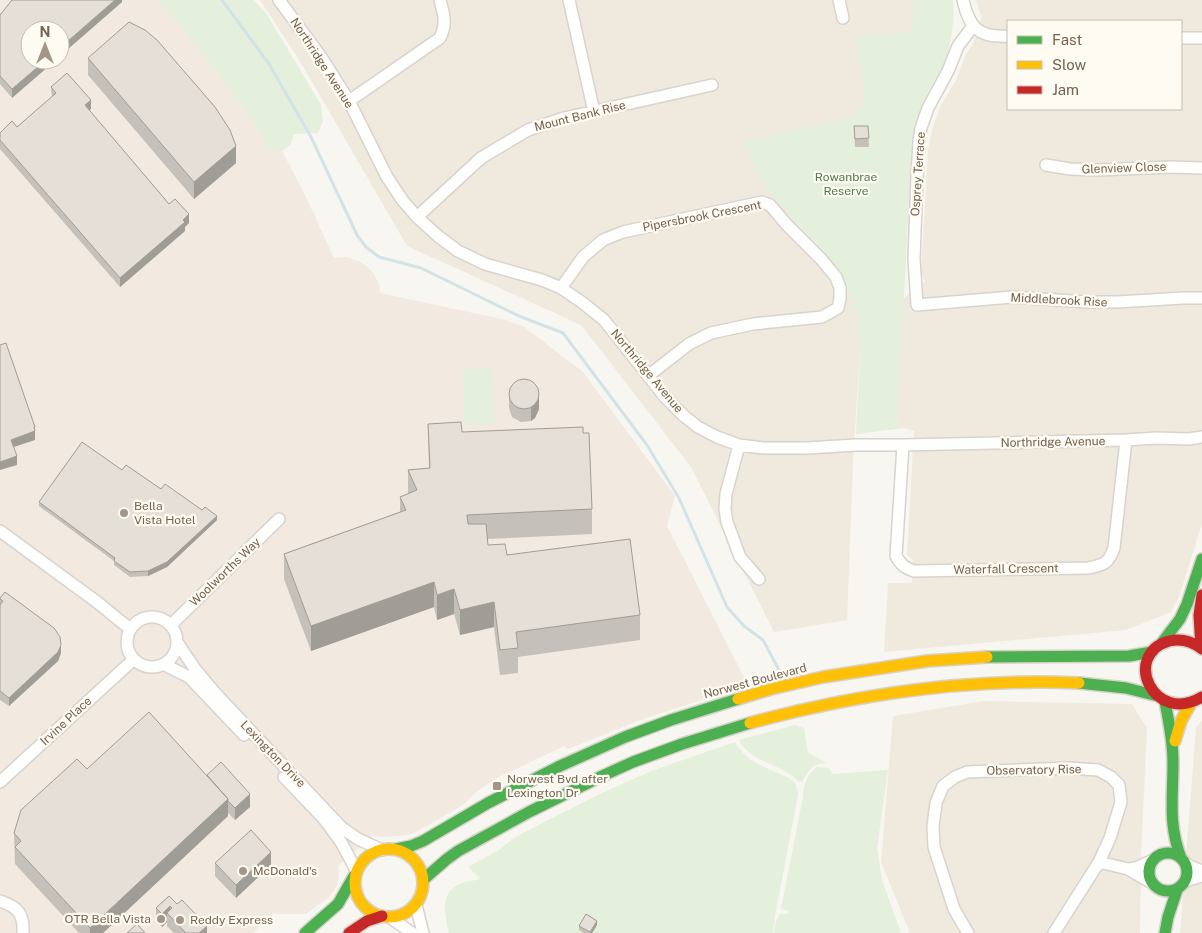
<svg xmlns="http://www.w3.org/2000/svg" width="1202" height="933" font-family="'Public Sans',sans-serif">
<style>
.residential{fill:#f0eade;fill-rule:evenodd}
.commercial{fill:#f2e9e0;fill-rule:evenodd}
.green{fill:#e4efdc}
.lines{fill:none;stroke-linecap:round;stroke-linejoin:round}
.stream{stroke:#d2e3e8;stroke-width:3}
.street-casing{stroke:#d7d3ce;stroke-width:14}
.fast-casing{stroke:#d6d2ca;stroke-width:14}
.slow-casing{stroke:#d6d2ca;stroke-width:14}
.jam-casing{stroke:#d6d2ca;stroke-width:14}
.street{stroke:#fefefd;stroke-width:11}
.fast{stroke:#4caf50;stroke-width:11}
.slow{stroke:#ffc107;stroke-width:11}
.jam{stroke:#c62828;stroke-width:11}
.wall{fill:#c5c0b9}
.shaded-wall{fill:#a09c96}
.building{fill:#e5dfd7;stroke:#a09c96}
.poi-dot{fill:#a39688;stroke:#fefbf3;stroke-width:2}
.labels{text-anchor:middle;dominant-baseline:central;stroke-width:4.5;stroke-linejoin:round;paint-order:stroke}
.street-label{font-size:12px;fill:#756250;stroke:#fefbf3}
.park-label{font-size:12px;fill:#517a49;stroke:#fefbf3}
.poi-label{font-size:12px;fill:#756250;stroke:#fefbf3;text-anchor:start}
</style>
<rect width="100%" height="100%" fill="#f8f6f0"/>
<path class="residential" d="M260,0H912L914,9L912,31L865,87L866,96L865,103L861,111L854,117L743,142L801,228L834,262L849,292L857,315L860,349L853,462L847,620L774,632L691,467L581,325L407,246L301,63Z
M976,0H1202V524L1179,597L1171,612L1126,630L884,652L888,583H912L913,560L907,555L914,431L904,428L897,429L903,299L925,282L921,273L928,150L932,130L940,107L956,80L966,54L973,44L982,16L979,11ZM1008,21H1181V109H1008Z
M984,701L1132,704L1147,728L1141,857L1140,933H910L881,862L893,716Z
M1202,721V933H1180L1196,727Z"/>
<path class="commercial" d="M0,0H174L282,151L304,193L334,258L347,257L358,261L367,266L374,274L379,284L380,293L501,319L523,326L583,372L675,496L667,526L748,685L640,720L568,749L564,746L495,779L475,793L464,804L427,826L409,835L384,837L374,836L338,866L339,875L337,886L329,897L306,914H273L253,933H0ZM30,30H60V60H30Z"/>
<path class="green" d="M158,0H253L266,13L321,105L323,121L318,133L294,134L290,145L282,151L269,150L263,140L255,123L201,51Z
M912,0H953C954,24 952,46 942,68C937,78 929,88 925,99C918,113 915,128 912,143L897,429L856,434L860,349L857,315L849,292L834,262L801,228L771,193L764,183L743,142L854,117C861,110 865,105 866,96L854,36L912,31L914,9Z
M493,368L495,424L465,425L463,369Z
M795,725L804,728L806,742L808,753L827,763C810,764 810,770 802,782L798,781C782,763 750,763 739,740Z
M735,742C745,762 770,769 789,778C796,783 798,787 798,795L775,916L773,933H449C445,915 439,892 460,884C466,881 473,881 480,879L468,867L499,850L515,837L604,792L654,770Z
M816,767L829,768L833,774L888,770L877,848L882,880L901,933H774L776,921L780,914H788L789,911L781,909L803,797C803,785 808,775 816,767Z"/>
<g class="lines">
<path class="stream" d="M222,0L269,64L311,137L357,235L366,247L379,257L421,268L519,316L563,333L647,445L679,498L727,607L744,626L763,640L780,672"/>
<g class="street-casing">
<path id="street" d="M279,0L321,57L349,101L387,177L403,201L417,217L439,237L458,251L485,264L542,280L561,288L583,303L604,320L665,397L684,416L698,427L717,437L739,445L764,448H807L856,445H903L1126,440L1156,438L1189,439L1202,437
M569,0L594,112
M839,0L843,18
M963,0C969,27 978,38 1008,36
M973,26L958,46L948,71L928,108L921,128L919,141L917,177L914,259L917,305L1012,297L1088,302H1117L1183,298H1202
M1181,38H1202
M349,101L440,38C447,24 444,15 440,0
M1046,165L1070,169L1097,170L1169,167L1202,168
M417,217L481,158L528,130L564,118L712,85
M561,288L583,257L603,240L623,232L762,202L770,205L787,225L821,259L836,277L840,288V299L838,308L822,317L753,324L711,333L689,344L648,376
M739,445L726,494L725,509L727,522L740,557L759,579
M903,445L896,556C901,565 905,568 914,571L1088,568C1104,565 1109,563 1114,548L1126,440
M0,531L97,602L130,629
M127 642a25 25 0 1 1 50 0a25 25 0 1 1-50 0Z
M171,625L279,519
M177,642L195,669L216,694L342,828L358,839L382,850
M165,665L189,677L244,735
M284,777L324,819L341,842L356,870
M0,782L133,660
M1185,863L1192,867L1202,871
M1128,869L1136,868L1151,861
M1185,881L1202,876
M0,901C18,907 24,914 23,933
M416,905L423,933
M391,918L412,933
M968,933L954,909L934,847L933,826L936,803L943,786L955,777L967,772L1068,768L1098,770L1111,777L1119,785L1121,802L1110,838L1099,862
M1054,933L1099,862L1128,869L1152,883"/>
</g>
<g class="fast-casing">
<path id="fast" d="M1161,644L1180,619L1187,604L1202,559
M987,657L1129,656L1152,652
M1079,683L1126,688L1154,695
M1165,702C1169,722 1173,742 1173,763C1173,798 1168,824 1181,858
M396,849L411,846L423,841L488,803L560,766L625,737L671,720L738,699
M1149 872a19 19 0 1 1 38 0a19 19 0 1 1-38 0Z
M424,879L447,859L458,851L529,812L600,777L633,762L682,744L750,723
M305,933L338,904L354,876
M1165,933L1168,917L1177,890"/>
</g>
<g class="slow-casing">
<path id="slow" d="M738,699L771,689L823,677L927,661L987,657
M750,723C857,694 967,678 1079,683
M1175,741L1181,721L1191,703
M355 883a34 34 0 1 1 68 0a34 34 0 1 1-68 0Z"/>
</g>
<g class="jam-casing">
<path id="jam" d="M1201,648L1199,615L1202,595
M1202,649C1192,641 1182,638 1169,641C1121,655 1154,726 1202,697
M349,933L367,921L382,916"/>
</g>
<use href="#street" class="street"/>
<use href="#fast" class="fast"/>
<use href="#slow" class="slow"/>
<use href="#jam" class="jam"/>
</g>
<path class="wall" d="M122,0V2L60,56V30L12,98L0,84V15Z
M88,58L236,163L194,199L88,75Z
M51,87L91,109L89,110L169,204L189,223L185,227V231L120,287L0,149V133L17,127L52,97Z
M854,126H868L869,147H855Z
M509,395L539,409L535,418L531,421L521,422L512,417L509,408Z
M428,424L462,432L592,509V534L487,539L488,545L640,615V640L518,657V673L500,675L494,627L460,635L454,614L437,620L434,607L311,651L284,579V554L400,512V497L408,494V470L429,468Z
M122,470L161,489L217,520L167,567L148,576L130,577L114,565V561L39,506V502Z
M0,598L61,653L58,661L9,706L0,700Z
M87,769L207,775L250,807L235,820L228,813V816L103,933H79L15,864L14,833Z
M215,863L271,865L236,898L215,876Z
M169,896L207,933H174L167,926V922L162,927L156,921V908Z
M597,925L592,933H584L579,930V926Z"/>
<path class="shaded-wall" d="M115,0H122V2L60,56V48Z
M46,60H56L12,98V89Z
M91,100V109L85,114V105Z
M236,146V163L194,199V182Z
M189,214V223L185,227V231L120,287V278Z
M539,396V409L535,418L531,421V408Z
M35,427V440L11,448V440Z
M17,456V465L0,470V462Z
M217,516V520L167,567L148,576V571Z
M434,582V607L311,651V626Z
M454,589V614L437,620V595Z
M494,602V627L460,635V610Z
M61,645V653L58,661L9,706V698Z
M250,794V807L235,820V808Z
M228,799V816L103,933H90V928Z
M271,852V865L236,898V885Z
M170,906V916L167,913V922L162,927V914Z
M597,921V925L592,933H590Z
M207,926V933H199Z"/>
<path class="building" d="M12,0H115L60,48V30H30V60H46L12,89L0,76V15Z
M129,22L145,30L157,40L215,107L230,130L236,146L194,182L88,58Z
M67,73L91,100L85,105L169,204L175,199L189,214L183,220L185,222L120,278L0,140V133L12,121L17,127L56,93L51,87Z
M854,126H868L869,138L855,139Z
M6,343L35,427H34L35,431L11,440L17,456L0,462V345Z
M509 394a15 15 0 1 1 30 0a15 15 0 1 1-30 0Z
M461,422L462,432L583,427V433H589L592,509L467,515L468,524H486L488,545L505,544L507,555L630,539L640,615L516,632L518,648L500,650L494,602L460,610L454,589L437,595L434,582L311,626L284,554L406,510L400,497L417,490L408,470L430,468L428,424Z
M82,442L122,470L126,465L161,489L165,484L202,510L205,507L217,516L167,562L148,571L130,572L114,561L115,558L39,502Z
M5,592L54,628L60,637L61,645L58,652L9,698L0,691V605L3,601L0,599V598Z
M149,712L228,799L90,928L15,847L21,841L14,833L21,810L77,759L87,769Z
M221,762L250,794L235,808L228,801V799L207,775Z
M251,830L271,852L236,885L215,863Z
M169,896L177,904L182,900L207,926L199,933H186L167,913L172,908L170,906L162,914L156,908Z
M586,914L597,921L590,932L579,926Z
M137,924L145,933H127Z"/>
<g class="poi-dot">
<circle cx="124" cy="513" r="5"/>
<rect x="492" y="781" width="10" height="10" rx="2.5"/>
<circle cx="243" cy="871" r="5"/>
<circle cx="161" cy="919" r="5"/>
<circle cx="180" cy="920" r="5"/>
</g>
<g class="labels">
<g class="street-label">
<text transform="translate(322 63) rotate(57)">Northridge Avenue</text>
<text transform="translate(580 116) rotate(-14)">Mount Bank Rise</text>
<text transform="translate(1124 168) rotate(-2)">Glenview Close</text>
<text transform="translate(918 174) rotate(-86)">Osprey Terrace</text>
<text transform="translate(702 216) rotate(-11)">Pipersbrook Crescent</text>
<text transform="translate(1059 300) rotate(3)">Middlebrook Rise</text>
<text transform="translate(647 371) rotate(50)">Northridge Avenue</text>
<text transform="translate(1053 442) rotate(-1)">Northridge Avenue</text>
<text transform="translate(1006 569) rotate(-1)">Waterfall Crescent</text>
<text transform="translate(225 572) rotate(-44)">Woolworths Way</text>
<text transform="translate(755 681) rotate(-15)">Norwest Boulevard</text>
<text transform="translate(66 721) rotate(-43)">Irvine Place</text>
<text transform="translate(273 754) rotate(46)">Lexington Drive</text>
<text transform="translate(1034 770) rotate(-1)">Observatory Rise</text>
</g>
<g class="park-label">
<text x="846" y="177">Rowanbrae<tspan x="846" dy="14">Reserve</tspan></text>
</g>
<g class="poi-label">
<text x="134" y="506">Bella<tspan x="134" dy="14">Vista Hotel</tspan></text>
<text x="507" y="779">Norwest Bvd after<tspan x="507" dy="14">Lexington Dr</tspan></text>
<text x="253" y="871">McDonald's</text>
<text x="151" y="919" text-anchor="end">OTR Bella Vista</text>
<text x="190" y="920">Reddy Express</text>
</g>
</g>
<rect x="1007" y="20" width="175" height="90" fill="#fefbf3" stroke="#c7beb2"/>
<rect x="1017" y="36" width="25" height="8" fill="#4caf50" stroke="#c7beb2"/>
<text x="1052" y="45" font-size="15" fill="#756250">Fast</text>
<rect x="1017" y="61" width="25" height="8" fill="#ffc107" stroke="#c7beb2"/>
<text x="1052" y="70" font-size="15" fill="#756250">Slow</text>
<rect x="1017" y="86" width="25" height="8" fill="#c62828" stroke="#c7beb2"/>
<text x="1052" y="95" font-size="15" fill="#756250">Jam</text>
<g transform="translate(45 45)"><circle r="24" fill="#fefbf3" stroke="#c7beb2"/>
<path d="M0-4L9 19L0 12L-9 19Z" fill="#a39688"/>
<text y="-8" font-size="14" font-weight="bold" text-anchor="middle" fill="#756250">N</text>
</g>
</svg>
